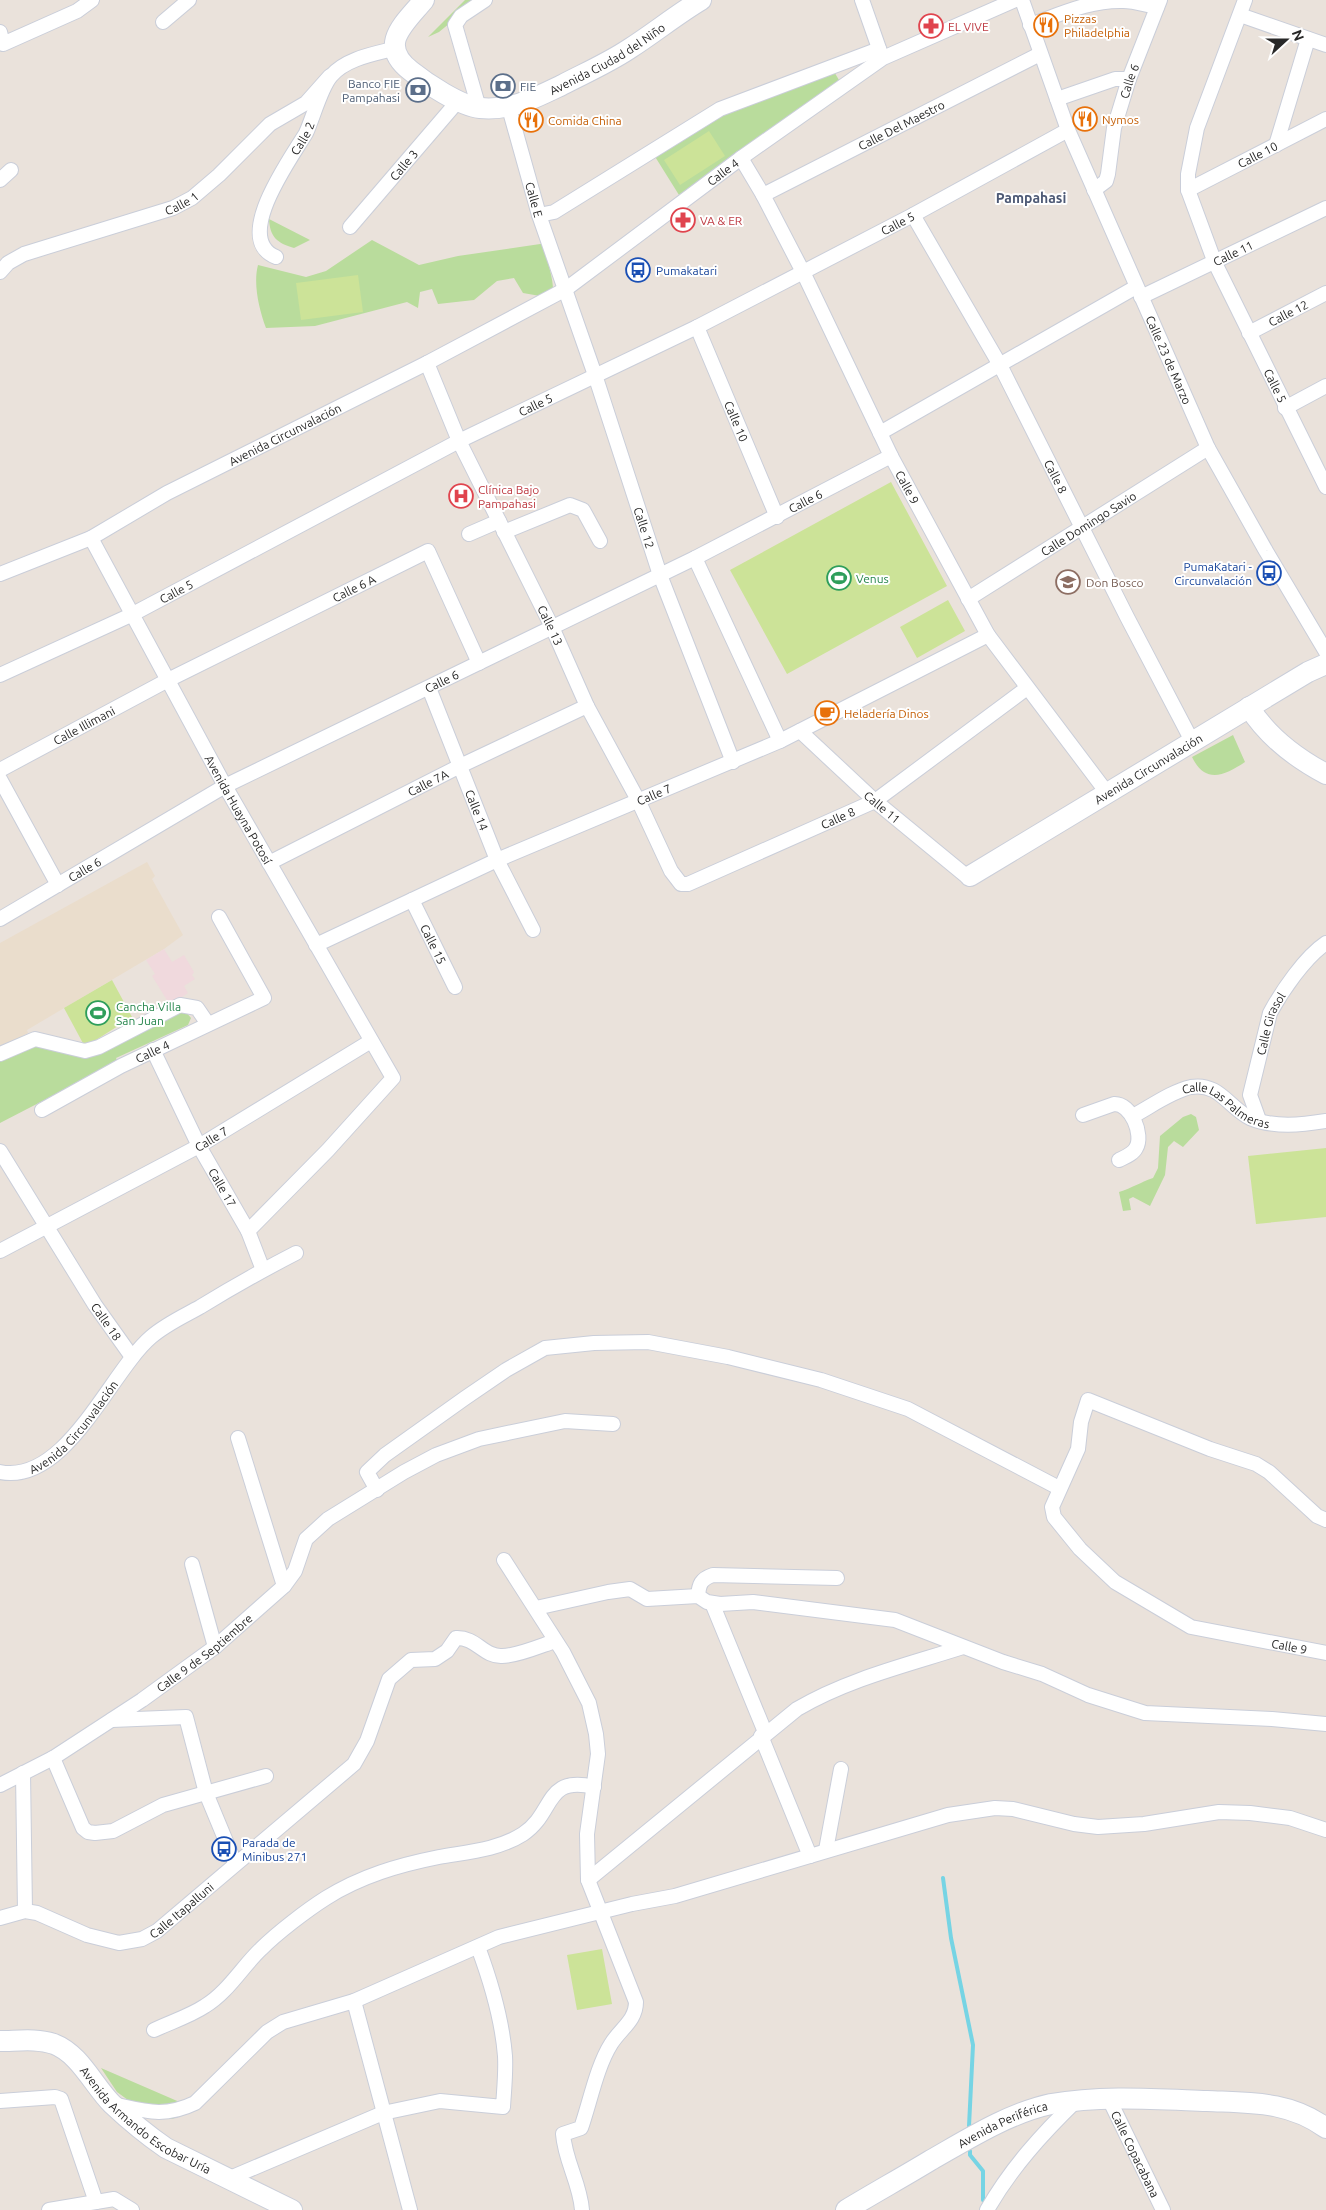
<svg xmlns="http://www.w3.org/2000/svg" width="1326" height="2210" font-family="Ubuntu,sans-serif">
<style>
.education{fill:#eaddcc}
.medical{fill:#f0d9dd}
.green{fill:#b9dc9c}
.pitch{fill:#cce398}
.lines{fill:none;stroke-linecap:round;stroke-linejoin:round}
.stream{stroke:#76d4e4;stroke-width:4}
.street-casing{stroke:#caced9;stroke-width:16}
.secondary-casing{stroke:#caced9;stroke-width:22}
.street{stroke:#fff;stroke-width:14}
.secondary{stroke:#fff;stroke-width:20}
.labels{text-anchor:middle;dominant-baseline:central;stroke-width:4;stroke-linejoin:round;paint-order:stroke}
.food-label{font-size:12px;fill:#c56008;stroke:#fff;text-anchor:start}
.health-label{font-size:12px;fill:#be3a42;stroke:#fff;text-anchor:start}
.street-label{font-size:12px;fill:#282828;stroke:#fff}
.service-label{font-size:12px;fill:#4e5e75;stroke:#fff;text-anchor:end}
.transit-label{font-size:12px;fill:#164399;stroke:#fff;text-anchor:start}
.leisure-label{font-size:12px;fill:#27864d;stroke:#fff;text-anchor:start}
.education-label{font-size:12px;fill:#785e54;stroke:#fff;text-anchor:start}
.neighbourhood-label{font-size:14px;font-weight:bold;fill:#4d5975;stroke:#fff}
</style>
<rect width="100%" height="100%" fill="#eae2db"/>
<path class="education" d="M147,862L155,876L152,879L183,935L164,949L27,1030L28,1033L0,1048V943Z"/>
<path class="medical" d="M164,949L172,962L184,955L194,972L192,975L195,979L184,986L188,993L170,1005L152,976L155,974L146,960Z"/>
<path class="green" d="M465,0H478L439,32L428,37Z
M833,70L839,80L679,195L654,155L728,110Z
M269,219L310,240L294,248C277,243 270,237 269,219Z
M372,240L419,265L458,256L547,243C545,260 553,274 553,290L540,296L523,293L514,278L497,281L474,300L438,304L432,289L420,292L418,308L407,302L315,326L266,328C259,309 253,284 258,265L306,277L326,271Z
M1233,735L1245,762C1224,776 1205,784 1192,757Z
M185,1011L191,1018L188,1025L116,1058L118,1062L0,1123V1059L27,1043L80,1054Z
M1191,1114L1196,1117L1199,1130L1183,1147L1174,1141L1168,1147L1165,1175L1150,1206L1133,1197L1129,1199L1131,1210L1123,1211L1119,1192C1132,1188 1141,1182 1153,1178L1158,1168L1160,1136L1183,1117Z
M101,2068L198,2110L172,2119L143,2111L117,2092Z"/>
<path class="pitch" d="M709,131L725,156L680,185L664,160Z
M358,275L363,312L301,320L296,283Z
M891,482L947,586L787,674L730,570Z
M948,600L965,631L917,658L900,627Z
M112,980L132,1017L85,1047L64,1008Z
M1326,1148V1217L1256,1224L1248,1156Z
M602,1949L612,2004L577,2010L567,1955Z"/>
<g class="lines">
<path class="stream" d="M943,1878L951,1938L973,2045L969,2126
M970,2151V2155L983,2171V2200"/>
<g class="street-casing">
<g id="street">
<path d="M862,0L882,57"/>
<path id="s1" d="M1022,0L1068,130L1208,448L1266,551L1326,652"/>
<path id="s2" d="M1245,0L1197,128L1188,174V190L1215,263L1326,487"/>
<path d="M1240,15L1326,45"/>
<path d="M163,22L189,0"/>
<path d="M1030,25C1061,14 1090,0 1123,1C1134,1 1146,5 1157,7"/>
<path d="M0,32L3,44L77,11L92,0"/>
<path d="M1057,99L1115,79H1129"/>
<path d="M479,108L455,25L461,16L485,0"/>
<path id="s3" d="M509,108L539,215L595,375L660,575L733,762"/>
<path d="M1276,145L1308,39"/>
<path id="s4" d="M741,158L763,195L803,272L891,456L988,635L1108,794"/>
<path d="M0,180L11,170"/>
<path id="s5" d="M1094,190L1106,181L1108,174L1114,128L1129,79L1160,0"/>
<path id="s6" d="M1188,190L1326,119"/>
<path id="s7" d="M763,195L1040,54"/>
<path d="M539,215L554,212L720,109L879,49"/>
<path id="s8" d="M913,215L1000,365L1127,617L1192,741"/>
<path id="s9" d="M350,227L458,101"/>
<path id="s10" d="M276,257C231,239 292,157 306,133C313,118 321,87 331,76C345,59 373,54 393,49"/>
<path id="s11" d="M0,272L8,263L24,254L173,208L192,198L219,175L270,124L306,103L330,76"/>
<path id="s12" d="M1141,297L1326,208"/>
<path id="s13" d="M697,327L777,517"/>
<path id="s14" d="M1249,333L1326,293"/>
<path id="s15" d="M427,363L459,441L552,627L587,706L638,800L671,871L681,884H688L875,801L1027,688"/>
<path d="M1285,408L1326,386"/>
<path d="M880,433L1136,287"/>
<path d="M504,532L570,505L583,510L600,541"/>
<path d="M469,534L499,521"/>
<path id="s16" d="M91,538L225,786L393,1078L328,1150L248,1231"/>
<path d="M695,558L780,741"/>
<path id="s17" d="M0,574L91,538L167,493L427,363L566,289L741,158L883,58L1015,0"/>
<path id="s18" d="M968,599L1208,448"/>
<path id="s19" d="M0,675L131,615L459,441L697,327L913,215L1068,130"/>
<path id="s20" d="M429,688L497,860L533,930"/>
<path id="s21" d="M800,731L875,801L965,875L970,876"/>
<path id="s22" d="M0,770L168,680L428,551L479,663"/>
<path d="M0,779L58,885"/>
<path id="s23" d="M269,863L460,766L587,706"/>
<path id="s24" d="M412,900L455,987"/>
<path id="s25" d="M0,919L225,786L695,558L891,456"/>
<path id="s26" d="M316,945L497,860L780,741L988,635"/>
<path id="s27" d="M153,1050L199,1146L248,1231L263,1270"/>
<path d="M0,1054L35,1039L85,1051L99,1047L180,1005L197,1008L208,1024"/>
<path id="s28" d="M42,1110L121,1066L264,998L219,917"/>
<path d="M1083,1115L1114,1104C1131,1103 1144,1135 1136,1148C1133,1154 1125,1157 1119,1160"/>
<path id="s29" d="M1133,1116C1150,1107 1172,1091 1191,1087C1219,1082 1229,1108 1250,1118C1274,1128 1302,1125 1326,1121"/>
<path id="s30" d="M1259,1120L1250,1095L1270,1013C1282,991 1305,957 1326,943"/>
<path id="s31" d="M0,1151L95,1305L132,1357"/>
<path id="s32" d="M0,1251L199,1146L371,1041"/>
<path d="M238,1438L284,1586"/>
<path id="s33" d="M0,1472C66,1485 110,1372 151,1337C166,1324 184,1316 200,1307C231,1288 263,1270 296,1253"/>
<path d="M377,1490L367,1472L385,1455L465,1398L506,1370L545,1348L594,1343L648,1342L728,1357L821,1380L908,1409L1059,1488"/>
<path id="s34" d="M1326,1520L1317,1516L1269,1472L1256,1464L1210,1449L1088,1400L1081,1422L1078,1449L1052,1507L1054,1517L1080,1549L1115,1582L1191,1627L1326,1653"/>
<path d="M504,1560L563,1652L589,1703L596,1734L598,1754L587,1834L588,1880L636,2002C636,2021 620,2029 611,2044C597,2066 590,2102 581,2128L563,2134C565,2161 580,2183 582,2210"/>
<path d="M192,1564L215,1647"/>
<path d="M698,1596C699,1584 701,1579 713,1575L837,1578"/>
<path d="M712,1603L765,1732"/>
<path d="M536,1608L608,1592L630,1589L647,1599L698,1596L707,1602L720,1604L753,1602L895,1620L1003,1662L1042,1674L1088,1695L1145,1713L1272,1719L1326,1724"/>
<path d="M112,1720L186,1717L206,1793L235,1863"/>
<path d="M761,1736L810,1856"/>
<path d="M53,1758L83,1828L88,1832L95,1833L113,1831L163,1805L266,1776"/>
<path d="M23,1773L25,1911"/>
<path id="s35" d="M0,1785L53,1758L142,1700L215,1647L284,1586L295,1571L306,1539L328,1519L404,1472L436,1455L479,1439L565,1421L613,1424"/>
<path d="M826,1850L841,1769"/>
<path d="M588,1880L797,1709C848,1679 907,1665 963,1647"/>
<path id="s36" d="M0,1918L25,1911L37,1913L87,1935L119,1943L142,1939L157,1931L354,1764L367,1741L389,1679L411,1660L435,1659L447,1651L456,1638C476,1637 484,1657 502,1656C517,1656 540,1646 555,1641"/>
<path d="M354,2001L410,2210"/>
<path d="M154,2030C171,2022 190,2016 205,2006C228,1992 242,1967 261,1949C277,1933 307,1910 326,1898C361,1876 399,1865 439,1857C467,1852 498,1850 523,1834C555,1813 544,1775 594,1787"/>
<path id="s37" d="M1109,2099L1163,2210"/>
<path d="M0,2101L55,2097L61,2099L96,2202"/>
<path d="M113,2104C145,2111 164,2118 195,2103L267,2032L283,2022L354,2001L499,1937L632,1904L675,1896L948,1815L995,1808L1013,1809L1074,1824L1098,1827L1144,1824L1219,1812L1250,1813L1290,1818L1326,1830"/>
<path d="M230,2178L383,2113L440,2101L503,2107C504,2090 506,2073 505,2056C502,2018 491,1982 478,1947"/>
<path d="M49,2210L114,2199L132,2210"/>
<path d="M987,2210C1011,2168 1042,2134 1077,2100"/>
</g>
</g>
<g class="secondary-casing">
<g id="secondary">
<path id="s38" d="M424,0C404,24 377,45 411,71C426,83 460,106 480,108C511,111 535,98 562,85C585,73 608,63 629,49C654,33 676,15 701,0"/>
<path d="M1249,707C1267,736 1296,758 1326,774"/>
<path id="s39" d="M970,876L1308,672L1326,664"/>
<path id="s40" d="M0,2041C17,2041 37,2038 54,2044C80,2054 93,2085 112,2104C129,2120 147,2135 166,2148L292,2210"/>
<path id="s41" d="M846,2210C874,2193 903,2177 931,2160C968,2139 1009,2113 1051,2104C1102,2095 1155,2099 1207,2101C1251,2103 1289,2101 1326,2128"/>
</g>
</g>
<use href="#street" class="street"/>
<use href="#secondary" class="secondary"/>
</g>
<defs>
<g id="restaurant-ring" transform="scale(1.25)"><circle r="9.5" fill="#fff" stroke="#e8710a" stroke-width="1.5"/><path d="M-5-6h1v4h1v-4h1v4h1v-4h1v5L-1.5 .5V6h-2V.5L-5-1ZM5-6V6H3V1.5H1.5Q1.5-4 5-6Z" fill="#e8710a"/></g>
<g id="pharmacy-ring" transform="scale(1.25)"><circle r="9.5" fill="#fff" stroke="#e0444e" stroke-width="1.5"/><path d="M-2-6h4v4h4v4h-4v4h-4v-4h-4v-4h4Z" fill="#e0444e"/></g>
<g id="bank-ring" transform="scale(1.25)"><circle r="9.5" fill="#fff" stroke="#5c6f8a" stroke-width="1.5"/><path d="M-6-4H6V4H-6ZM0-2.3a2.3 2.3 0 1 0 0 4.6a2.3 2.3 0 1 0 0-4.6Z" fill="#5c6f8a"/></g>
<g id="bus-ring" transform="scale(1.25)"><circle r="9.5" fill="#fff" stroke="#1a4fb4" stroke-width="1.5"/><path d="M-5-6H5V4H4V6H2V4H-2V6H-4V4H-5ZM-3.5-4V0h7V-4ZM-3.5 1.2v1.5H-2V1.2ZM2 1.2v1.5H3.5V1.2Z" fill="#1a4fb4"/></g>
<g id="hospital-ring" transform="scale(1.25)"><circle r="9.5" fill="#fff" stroke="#e0444e" stroke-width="1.5"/><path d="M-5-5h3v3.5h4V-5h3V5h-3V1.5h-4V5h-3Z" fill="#e0444e"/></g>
<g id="stadium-ring" transform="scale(1.25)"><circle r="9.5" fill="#fff" stroke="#2e9e5b" stroke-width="1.5"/><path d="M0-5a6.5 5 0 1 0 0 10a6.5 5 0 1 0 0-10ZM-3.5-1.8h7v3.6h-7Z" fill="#2e9e5b"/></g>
<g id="school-ring" transform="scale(1.25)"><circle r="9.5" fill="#fff" stroke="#8d6e63" stroke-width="1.5"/><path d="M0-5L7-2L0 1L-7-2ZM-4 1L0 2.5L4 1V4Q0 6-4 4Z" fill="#8d6e63"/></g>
<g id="cafe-ring" transform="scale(1.25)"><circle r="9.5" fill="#fff" stroke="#e8710a" stroke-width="1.5"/><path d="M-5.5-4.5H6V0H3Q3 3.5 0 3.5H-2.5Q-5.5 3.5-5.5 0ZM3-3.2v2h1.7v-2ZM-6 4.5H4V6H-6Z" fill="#e8710a"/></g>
</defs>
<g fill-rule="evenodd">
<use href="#restaurant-ring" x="1046" y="25"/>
<use href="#pharmacy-ring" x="931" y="26"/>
<use href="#bank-ring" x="503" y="86"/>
<use href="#bank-ring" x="418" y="90"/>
<use href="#restaurant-ring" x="1085" y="119"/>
<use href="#restaurant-ring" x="531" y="120"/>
<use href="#pharmacy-ring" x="683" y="220"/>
<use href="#bus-ring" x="638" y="270"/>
<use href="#hospital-ring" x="461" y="496"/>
<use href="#bus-ring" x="1269" y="573"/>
<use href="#stadium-ring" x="839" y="578"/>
<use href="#school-ring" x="1068" y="582"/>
<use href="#cafe-ring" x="827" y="713"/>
<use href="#stadium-ring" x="98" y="1013"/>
<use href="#bus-ring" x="224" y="1849"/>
</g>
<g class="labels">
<g class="food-label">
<text x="1064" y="18">Pizzas<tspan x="1064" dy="14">Philadelphia</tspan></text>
<text x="1102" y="119">Nymos</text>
<text x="548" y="120">Comida China</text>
<text x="844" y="713">Heladería Dinos</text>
</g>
<g class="health-label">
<text x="948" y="26">EL VIVE</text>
<text x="700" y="220">VA &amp; ER</text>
<text x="478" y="489">Clínica Bajo<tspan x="478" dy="14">Pampahasi</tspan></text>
</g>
<g class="street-label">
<text stroke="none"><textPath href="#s38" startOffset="304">Avenida Ciudad del Niño</textPath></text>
<text stroke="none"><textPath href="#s5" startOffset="118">Calle 6</textPath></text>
<text stroke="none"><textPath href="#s7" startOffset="155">Calle Del Maestro</textPath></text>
<text stroke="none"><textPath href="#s10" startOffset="136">Calle 2</textPath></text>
<text stroke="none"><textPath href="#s6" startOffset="78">Calle 10</textPath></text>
<text stroke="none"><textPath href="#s9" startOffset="82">Calle 3</textPath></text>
<text stroke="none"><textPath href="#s17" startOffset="830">Calle 4</textPath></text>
<text stroke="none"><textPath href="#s3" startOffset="95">Calle E</textPath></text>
<text stroke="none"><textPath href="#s11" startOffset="196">Calle 1</textPath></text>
<text stroke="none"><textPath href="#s19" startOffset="1005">Calle 5</textPath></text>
<text stroke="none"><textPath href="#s12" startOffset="102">Calle 11</textPath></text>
<text stroke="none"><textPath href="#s14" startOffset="44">Calle 12</textPath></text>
<text stroke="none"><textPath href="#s1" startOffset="389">Calle 23 de Marzo</textPath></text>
<text stroke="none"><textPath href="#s2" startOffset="414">Calle 5</textPath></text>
<text stroke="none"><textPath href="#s19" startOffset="600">Calle 5</textPath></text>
<text stroke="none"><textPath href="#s13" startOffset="102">Calle 10</textPath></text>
<text stroke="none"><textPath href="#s17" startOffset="318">Avenida Circunvalación</textPath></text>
<text stroke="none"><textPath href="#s8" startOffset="298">Calle 8</textPath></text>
<text stroke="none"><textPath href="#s4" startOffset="369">Calle 9</textPath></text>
<text stroke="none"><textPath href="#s25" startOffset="908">Calle 6</textPath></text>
<text stroke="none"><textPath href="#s18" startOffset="142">Calle Domingo Savio</textPath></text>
<text stroke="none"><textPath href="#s3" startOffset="441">Calle 12</textPath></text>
<text stroke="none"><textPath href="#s22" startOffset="398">Calle 6 A</textPath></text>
<text stroke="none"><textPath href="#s19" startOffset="195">Calle 5</textPath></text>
<text stroke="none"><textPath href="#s15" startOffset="290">Calle 13</textPath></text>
<text stroke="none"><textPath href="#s25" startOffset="502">Calle 6</textPath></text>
<text stroke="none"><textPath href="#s22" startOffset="95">Calle Illimani</textPath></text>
<text stroke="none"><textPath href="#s39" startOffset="208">Avenida Circunvalación</textPath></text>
<text stroke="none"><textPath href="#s23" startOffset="178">Calle 7A</textPath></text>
<text stroke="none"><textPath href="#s26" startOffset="370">Calle 7</textPath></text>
<text stroke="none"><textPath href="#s21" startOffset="112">Calle 11</textPath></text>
<text stroke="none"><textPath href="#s16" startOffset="309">Avenida Huayna Potosí</textPath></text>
<text stroke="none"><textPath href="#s20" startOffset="131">Calle 14</textPath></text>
<text stroke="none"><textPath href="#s15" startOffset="751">Calle 8</textPath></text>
<text stroke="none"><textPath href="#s25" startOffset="98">Calle 6</textPath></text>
<text stroke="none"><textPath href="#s24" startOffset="49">Calle 15</textPath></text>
<text stroke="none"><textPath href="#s30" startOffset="101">Calle Girasol</textPath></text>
<text stroke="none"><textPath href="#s28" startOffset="125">Calle 4</textPath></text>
<text stroke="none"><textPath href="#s29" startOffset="105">Calle Las Palmeras</textPath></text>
<text stroke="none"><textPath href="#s32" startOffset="239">Calle 7</textPath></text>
<text stroke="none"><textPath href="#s27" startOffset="154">Calle 17</textPath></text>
<text stroke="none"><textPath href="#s31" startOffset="201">Calle 18</textPath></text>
<text stroke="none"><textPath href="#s33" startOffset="92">Avenida Circunvalación</textPath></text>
<text stroke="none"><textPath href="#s34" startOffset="672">Calle 9</textPath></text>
<text stroke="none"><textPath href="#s35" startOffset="244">Calle 9 de Septiembre</textPath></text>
<text stroke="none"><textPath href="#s36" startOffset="198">Calle Itapalluni</textPath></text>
<text stroke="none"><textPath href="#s40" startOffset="175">Avenida Armando Escobar Uría</textPath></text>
<text stroke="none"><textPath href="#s41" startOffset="179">Avenida Periférica</textPath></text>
<text stroke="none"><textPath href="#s37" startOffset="61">Calle Copacabana</textPath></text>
</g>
<g class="service-label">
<text x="400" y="83">Banco FIE<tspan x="400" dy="14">Pampahasi</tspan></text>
<text x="520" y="86" text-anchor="start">FIE</text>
</g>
<g class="transit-label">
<text x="656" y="270">Pumakatari</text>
<text x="1252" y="566" text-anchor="end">PumaKatari -<tspan x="1252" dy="14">Circunvalación</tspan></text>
<text x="242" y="1842">Parada de<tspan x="242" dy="14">Minibus 271</tspan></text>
</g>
<g class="leisure-label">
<text x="856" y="578">Venus</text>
<text x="116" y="1006">Cancha Villa<tspan x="116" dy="14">San Juan</tspan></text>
</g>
<g class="education-label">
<text x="1086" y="582">Don Bosco</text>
</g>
<g class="neighbourhood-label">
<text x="1031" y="198">Pampahasi</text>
</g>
</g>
<g transform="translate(1286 40) rotate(69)" stroke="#ffffff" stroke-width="4" paint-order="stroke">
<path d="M0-4L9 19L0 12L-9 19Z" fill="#282828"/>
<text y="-8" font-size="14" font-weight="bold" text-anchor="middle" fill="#282828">N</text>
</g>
</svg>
